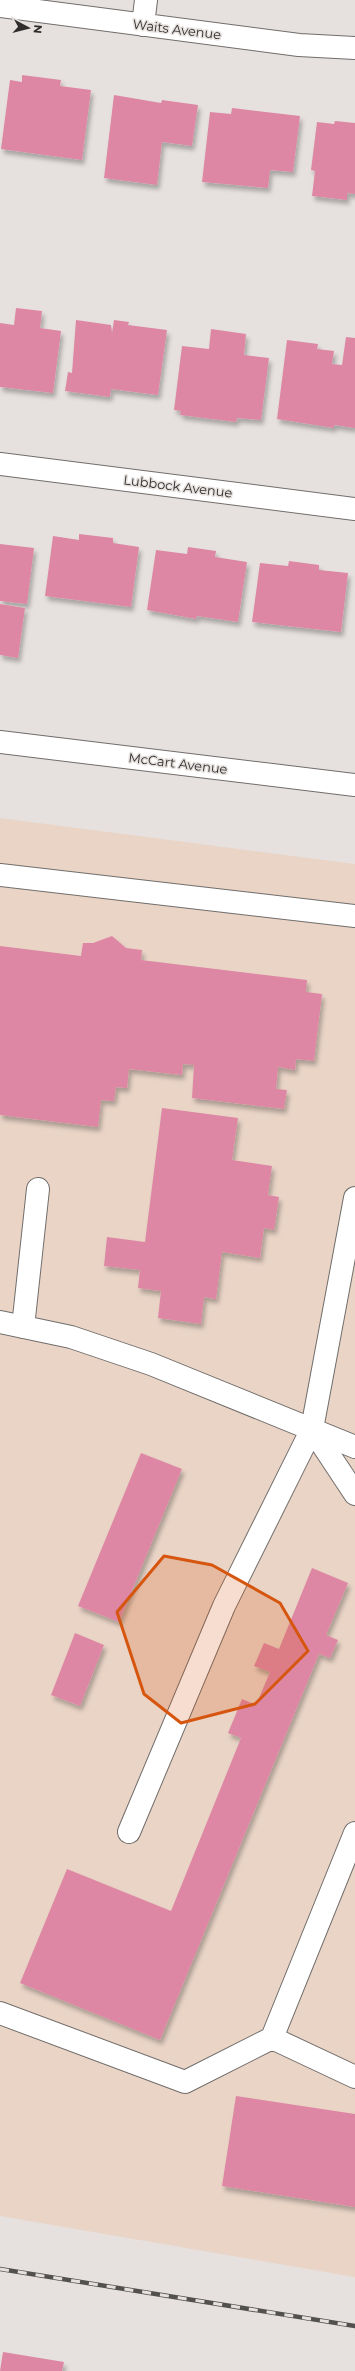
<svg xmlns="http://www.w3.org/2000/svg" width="355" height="2371" font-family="Montserrat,sans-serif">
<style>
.commercial{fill:#e9d4c6}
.building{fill:#de87a4;filter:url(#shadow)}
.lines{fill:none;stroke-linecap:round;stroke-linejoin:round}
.minor-casing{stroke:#716d6b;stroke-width:24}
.major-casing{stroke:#716d6b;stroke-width:24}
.minor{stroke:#fff;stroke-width:22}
.major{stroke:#fff;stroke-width:22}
.rail-casing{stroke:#53514f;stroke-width:4.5}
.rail{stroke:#e6e1df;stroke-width:3;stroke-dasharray:9;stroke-linecap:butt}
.marked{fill:#d6550f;fill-opacity:0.2;stroke:#d6550f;stroke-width:3;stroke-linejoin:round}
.labels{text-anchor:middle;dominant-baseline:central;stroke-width:3;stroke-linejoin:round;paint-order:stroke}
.street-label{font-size:13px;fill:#302e2d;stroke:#e6e1df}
</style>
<defs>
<filter id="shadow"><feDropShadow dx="2.5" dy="4.5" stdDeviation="2" flood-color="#0004"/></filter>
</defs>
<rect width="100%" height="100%" fill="#e6e1df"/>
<path class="commercial" d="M0,818L355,864V2277L0,2216Z"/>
<path class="building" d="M22,75L61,80L60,86L91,90L82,160L1,149L10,80L22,82Z
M114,95L161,103L162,100L198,105L192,146L162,142L157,185L104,178Z
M232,108L300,116L293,172L270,170L268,188L202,182L210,112L231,114Z
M335,121L355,123V194L347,193V200L312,196L315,171L311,170L317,122L334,124Z
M16,308L42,311L40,328L61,331L53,393L0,387V323L14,325Z
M76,320L111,325L112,333L114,320L129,322L128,325L167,330L158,395L111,389L110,397L65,391L68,372L72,373Z
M211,329L246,334L244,355L269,358L261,420L237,418L236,422L180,415L181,411L174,410L182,346L209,349Z
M346,337L355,338V428L334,425V428L277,419L287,340L318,344L317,349L334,351L332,364L342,365Z
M79,534L113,538V543L139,547L131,607L45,596L53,536L79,540Z
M0,544L34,548L27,604L0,601Z
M188,547L216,551L215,557L247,562L238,622L197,616L196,619L147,610L156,550L187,554Z
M289,561L319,565V570L348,573L341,632L252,622L260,563L288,566Z
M0,604L25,608L18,658L0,655Z
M112,936L126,948L142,950L141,960L307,980L306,992L322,994L314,1061L296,1059L295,1070L278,1067L276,1089L287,1090L284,1109L192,1098L194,1065L183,1064L182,1075L129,1069L127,1088L116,1087L114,1101L101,1100L98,1127L0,1115V946L81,956L83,943H93Z
M162,1108L238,1118L232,1160L272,1166L268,1195L279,1197L274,1230L264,1228L260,1258L222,1252L216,1299L204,1297L201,1324L158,1318L161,1291L138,1288L140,1270L104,1266L107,1237L145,1242Z
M141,1453L182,1469L119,1622L78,1606Z
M312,1568L348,1583L326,1635L338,1640L330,1658L319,1654L160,2040L20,1983L67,1869L171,1911L241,1738L228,1733L242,1699L256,1705L270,1672L254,1666L264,1643L279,1649Z
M75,1633L104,1645L80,1706L51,1695Z
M236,2096L355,2114V2207L222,2186Z
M3,2352L64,2362L62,2371H0Z"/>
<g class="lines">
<g class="minor-casing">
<path id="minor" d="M0,6L299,45L355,48
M143,25L146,0
M0,464L355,509
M0,875L355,916
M0,1322L71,1337L151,1364L355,1447
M23,1327L38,1189
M312,1429L355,1494
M129,1832L224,1606L312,1429L355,1198
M0,2013L185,2082L272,2038L355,2077
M272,2038L355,1833"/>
</g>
<g class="major-casing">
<path id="major" d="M0,742L355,785"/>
</g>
<use href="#minor" class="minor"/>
<use href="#major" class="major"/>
<g class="rail-casing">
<path id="rail" d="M0,2269L355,2326"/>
</g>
<use href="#rail" class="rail"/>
</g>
<path class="marked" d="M164,1556L212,1565L280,1603L308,1651L255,1704L181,1723L144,1694L117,1612Z"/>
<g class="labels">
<g class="street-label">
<text transform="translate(177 29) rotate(7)">Waits Avenue</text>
<text transform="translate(178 486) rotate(7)">Lubbock Avenue</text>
<text transform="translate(178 763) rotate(7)">McCart Avenue</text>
</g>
</g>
<g transform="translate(28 28) rotate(97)" stroke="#e6e1df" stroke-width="3" paint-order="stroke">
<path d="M0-3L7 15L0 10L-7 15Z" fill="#302e2d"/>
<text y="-6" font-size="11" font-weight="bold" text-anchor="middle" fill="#302e2d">N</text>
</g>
</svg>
